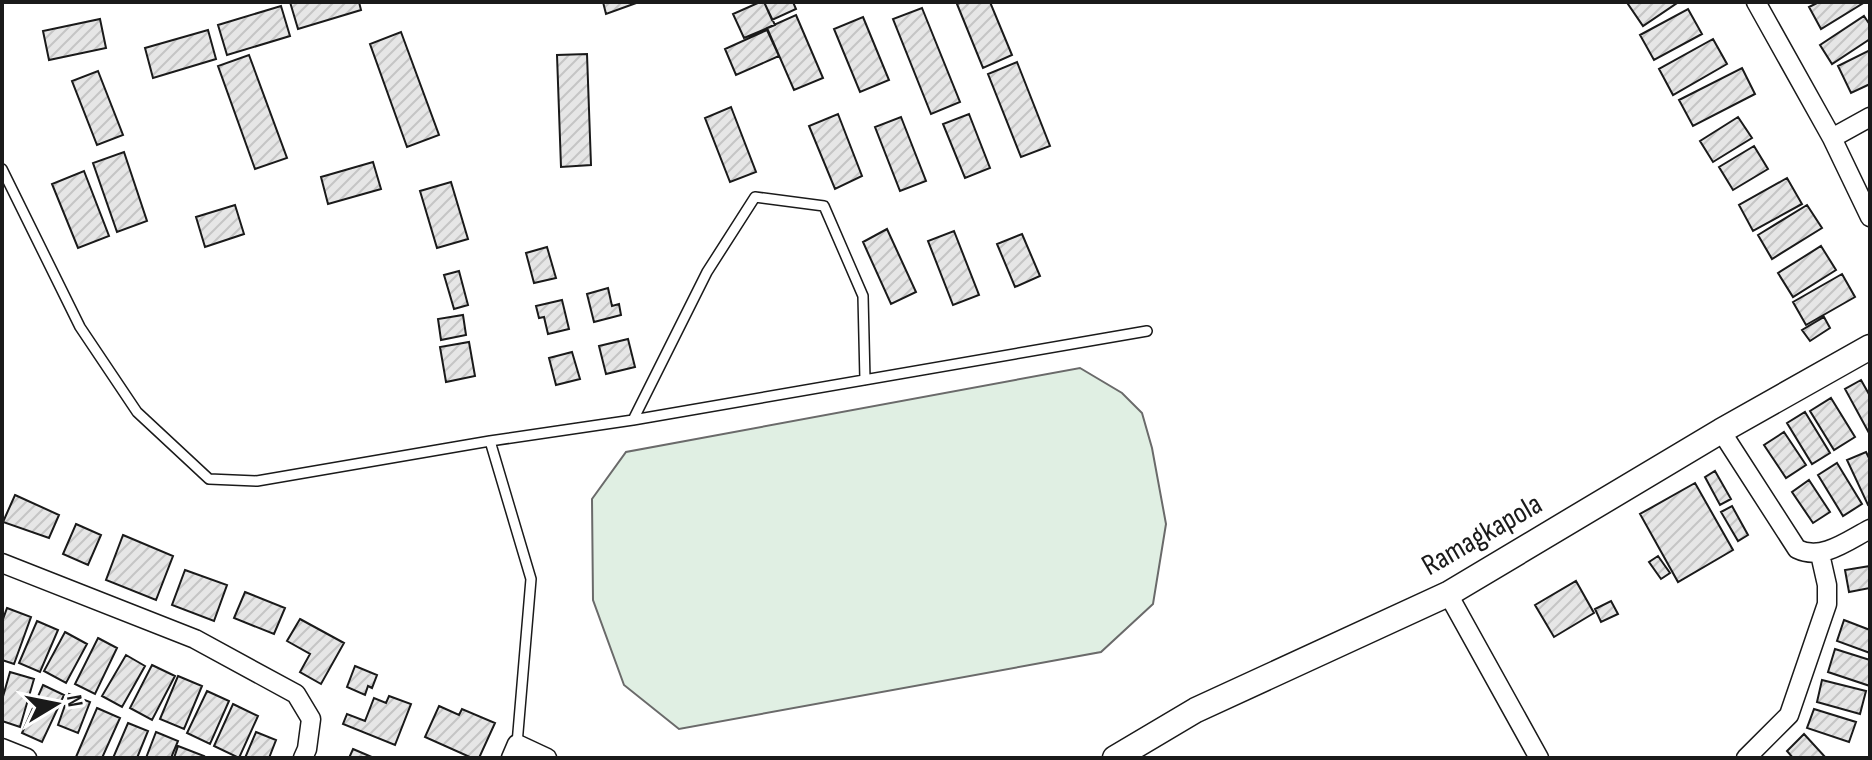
<svg xmlns="http://www.w3.org/2000/svg" width="1872" height="760" font-family="'Sofia Sans Condensed',sans-serif">
<style>
.pitch{fill:#e0efe3;stroke:#6a6a6a;stroke-width:2}
.building{fill:url(#building-hatch);stroke:#1a1a1a;stroke-width:2}
.lines{fill:none;stroke-linecap:round;stroke-linejoin:round}
.service-casing{stroke:#1a1a1a;stroke-width:12}
.minor-casing{stroke:#1a1a1a;stroke-width:21}
.tertiary-casing{stroke:#1a1a1a;stroke-width:27}
.service{stroke:#fff;stroke-width:9}
.minor{stroke:#fff;stroke-width:18}
.tertiary{stroke:#fff;stroke-width:24}
.labels{text-anchor:middle;dominant-baseline:central;stroke-width:6;stroke-linejoin:round;paint-order:stroke}
.street-label{font-size:30px;fill:#1a1a1a;stroke:#fff}
</style>
<defs>
<pattern id="building-hatch" width="6" height="6" patternUnits="userSpaceOnUse" patternTransform="scale(2)"><rect width="6" height="6" fill="#e6e6e6"/><path d="M-1 1l2-2M0 6l6-6M5 7l2-2" fill="none" stroke="#c5c5c5"/></pattern>
</defs>
<rect width="100%" height="100%" fill="#fff"/>
<path class="pitch" d="M1080,368L1122,393L1142,413L1152,448L1166,524L1153,604L1101,652L679,729L624,685L593,600L592,499L626,452Z"/>
<path class="building" d="M290,2H359L361,10L298,29Z
M603,2H639L606,14Z
M760,2H764L775,25L744,38L733,14Z
M764,2H793L796,9L772,20Z
M963,2H990L1012,55L983,68L957,4Z
M1630,2H1676L1677,3L1643,26L1628,4Z
M1819,2H1865L1821,29L1809,7Z
M281,6L290,36L227,55L218,25Z
M922,8L960,102L931,114L893,19Z
M1688,9L1702,34L1654,60L1640,35Z
M796,15L823,78L794,90L767,28Z
M1864,16L1870,25V39L1832,64L1820,45Z
M863,17L889,80L860,92L834,29Z
M100,19L106,48L49,60L43,31Z
M208,30L216,59L153,78L145,48Z
M767,30L779,56L736,75L725,49Z
M401,32L439,135L407,147L370,44Z
M1713,39L1727,64L1673,95L1659,69Z
M1870,50V84L1851,93L1838,66Z
M587,54L591,165L561,167L557,55Z
M249,55L287,158L255,169L218,66Z
M1017,62L1050,146L1021,157L988,74Z
M1742,68L1755,94L1693,126L1679,100Z
M98,71L123,135L97,145L72,81Z
M731,107L756,172L730,182L705,118Z
M838,114L862,176L835,189L809,126Z
M969,114L990,168L965,178L943,124Z
M901,117L926,181L900,191L875,127Z
M1738,117L1752,138L1713,162L1700,141Z
M1754,146L1768,169L1733,190L1719,167Z
M124,152L147,221L117,232L93,163Z
M373,162L381,189L328,204L321,177Z
M84,171L109,236L78,248L52,184Z
M1787,178L1802,204L1753,231L1739,205Z
M451,182L468,239L437,248L420,191Z
M235,205L244,234L205,247L196,217Z
M1807,205L1822,228L1772,259L1758,235Z
M887,229L916,292L891,304L863,242Z
M954,231L979,295L953,305L928,241Z
M1022,234L1040,276L1015,287L997,244Z
M1821,246L1836,270L1793,297L1778,273Z
M547,247L556,278L534,283L526,253Z
M459,271L468,305L454,309L444,275Z
M1842,274L1855,297L1806,325L1793,302Z
M608,288L612,306L619,304L621,315L594,322L587,294Z
M562,300L569,329L548,334L544,317L539,318L536,306Z
M463,315L466,335L441,340L438,319Z
M1824,317L1830,328L1810,341L1802,330Z
M628,339L635,367L606,374L599,346Z
M469,342L475,376L446,382L440,347Z
M572,352L580,379L556,385L549,358Z
M1861,380L1870,396L1869,433L1845,389Z
M1831,398L1855,437L1834,450L1810,411Z
M1805,412L1830,453L1812,464L1787,423Z
M1784,432L1806,465L1786,478L1764,445Z
M1866,452L1870,460V504L1868,505L1847,460Z
M1837,463L1862,504L1843,516L1818,475Z
M1715,471L1731,499L1720,505L1705,477Z
M1809,480L1830,512L1813,523L1792,492Z
M1695,483L1733,550L1678,582L1640,514Z
M15,495L59,515L49,538L3,522Z
M1732,506L1748,535L1738,541L1721,512Z
M76,524L101,535L88,565L63,554Z
M123,535L173,556L156,600L106,580Z
M1658,556L1670,573L1661,579L1649,562Z
M1870,566V588L1849,592L1845,570Z
M185,570L227,585L214,621L172,605Z
M1576,581L1594,613L1554,637L1535,605Z
M245,592L285,608L274,634L234,618Z
M1611,601L1618,614L1601,622L1595,609Z
M7,608L31,617L14,664L2,660V622Z
M300,619L344,643L321,684L300,672L310,654L287,641Z
M1844,620L1870,630V653L1837,641Z
M37,621L58,630L40,672L19,663Z
M65,632L87,644L66,683L44,671Z
M98,638L117,648L95,694L75,684Z
M1835,649L1870,660V686L1828,672Z
M126,655L145,666L122,707L102,696Z
M152,665L175,676L152,720L130,708Z
M355,666L377,675L372,688L368,686L365,695L347,687Z
M10,672L34,679L20,727L2,721V700Z
M178,676L202,686L184,729L160,719Z
M1822,680L1866,691L1860,714L1817,702Z
M43,685L64,695L42,742L22,733Z
M207,691L229,701L210,744L187,733Z
M69,694L90,702L78,733L58,725Z
M389,696L411,704L395,745L343,724L347,714L365,721L374,698L386,703Z
M233,704L258,716L239,758L214,746Z
M439,706L459,715L462,709L495,723L479,758H472L425,737Z
M97,708L120,718L102,758H79L76,757Z
M1814,709L1856,722L1849,742L1807,728Z
M128,723L148,731L137,758H113Z
M156,732L178,741L171,758H146Z
M256,732L276,740L269,758H245Z
M1804,734L1826,758H1793L1787,751Z
M178,746L204,756L203,758H174Z
M353,749L374,758H349Z"/>
<g class="lines">
<g class="service-casing">
<path id="service" d="M2,169L80,327L137,412L209,479L257,481L490,441L633,420L1147,331
M633,420L707,272L755,197L824,206L863,296L865,380
M490,441L531,579L517,744"/>
</g>
<g class="minor-casing">
<path id="minor" d="M1756,2L1832,138L1870,217
M1832,138L1870,117
M1721,431L1797,549C1822,561 1847,541 1870,529
M2,563L195,639L296,694L311,719L307,749L303,758
M1448,594L1539,758
M2,748L27,758
M511,758L517,744L547,758
M1746,758L1789,715L1827,604V585L1820,554"/>
</g>
<g class="tertiary-casing">
<path id="tertiary" d="M1115,758L1196,710L1448,594L1721,431L1870,347"/>
</g>
<use href="#service" class="service"/>
<use href="#minor" class="minor"/>
<use href="#tertiary" class="tertiary"/>
</g>
<g class="labels">
<g class="street-label">
<text transform="translate(1482 535) rotate(-30)">Ramagkapola</text>
</g>
</g>
<rect width="1872" height="760" fill="none" stroke="#1a1a1a" stroke-width="8"/>
<g transform="translate(56 704) rotate(80)" stroke="#ffffff" stroke-width="6" paint-order="stroke">
<path d="M0-6L14 30L0 20L-14 30Z" fill="#1a1a1a"/>
<text y="-12" font-size="22" font-weight="bold" text-anchor="middle" fill="#1a1a1a">N</text>
</g>
</svg>
